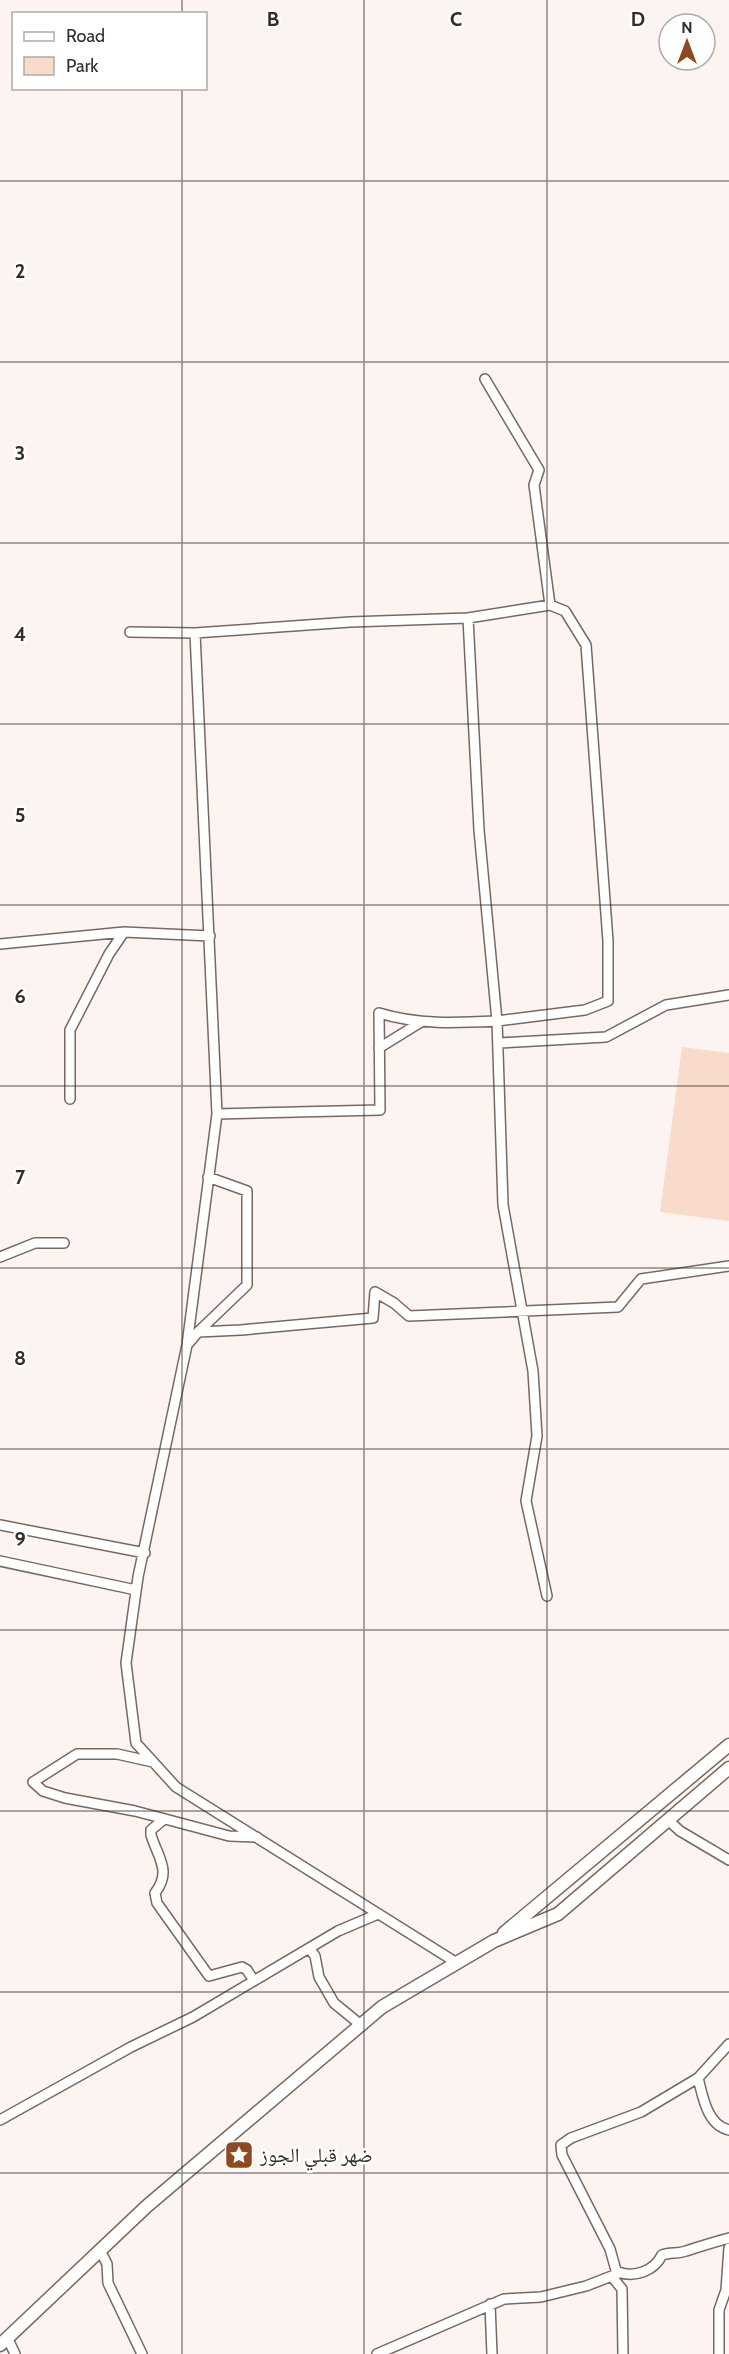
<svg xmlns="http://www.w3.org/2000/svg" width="729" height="2354" font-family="Cabin,'Noto Naskh Arabic',sans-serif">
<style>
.green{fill:#f9dbcc}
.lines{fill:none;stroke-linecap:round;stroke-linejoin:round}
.minor-casing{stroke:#796860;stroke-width:12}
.secondary-casing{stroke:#796860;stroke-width:15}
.minor{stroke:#fff;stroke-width:9}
.secondary{stroke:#fff;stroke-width:12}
.grid{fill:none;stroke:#342d29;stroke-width:1.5;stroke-opacity:0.55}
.labels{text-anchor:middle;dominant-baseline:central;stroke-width:5;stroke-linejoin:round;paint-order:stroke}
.poi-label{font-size:20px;fill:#342d29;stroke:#fff;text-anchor:start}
.grid-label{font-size:20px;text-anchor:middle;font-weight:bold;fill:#342d29;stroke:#fff;stroke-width:5;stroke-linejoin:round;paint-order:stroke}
</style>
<rect width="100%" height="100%" fill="#fcf4f0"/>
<path class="green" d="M682,1047L729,1053V1221L660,1212Z"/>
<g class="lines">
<g class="minor-casing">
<path id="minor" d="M485,379L539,470L534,485L550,605
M130,632L195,633L350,622L468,618L550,605L565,611L586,645L608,941V1001L585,1010L497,1021L479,830L468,618
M195,633L217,1114L187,1345L138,1577L126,1663L136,1743L176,1787L457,1963
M0,944L124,932L210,936
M499,1043L606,1037L666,1005L729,995
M379,1048L421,1022
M70,1099V1030L109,954L124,932
M217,1114L380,1110L379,1013C418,1025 457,1023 497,1021L503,1205L533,1371L537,1436L526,1501L547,1596
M0,1257L35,1243H64
M198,1332L247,1285V1191L208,1177
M187,1345L198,1332L241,1330L373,1318L375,1292L394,1303L409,1316L618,1307L641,1279L729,1266
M0,1525L145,1553
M0,1561L136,1590
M153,1762L117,1754H77L33,1782L43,1791L65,1798L135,1811L229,1836L257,1837
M163,1820L151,1830V1835C158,1858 172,1871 155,1893L157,1903L209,1976L242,1967L247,1970L254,1981
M668,1820L680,1831L729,1860
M309,1948L315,1956L319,1977L334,2003L361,2025
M729,2044L698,2078C703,2097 707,2125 729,2130
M0,2120L131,2047L193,2017L338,1931L378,1914
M101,2252L107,2264L108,2283L142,2354
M618,2272C635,2278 654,2271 662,2255C670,2252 678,2254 686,2251C701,2246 714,2242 729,2238
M613,2278L622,2289L623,2354
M490,2304L492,2354
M8,2339L15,2354
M377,2354L504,2299L541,2297L586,2286L617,2274L610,2249L562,2155L561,2145L571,2138L641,2112L698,2078
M719,2354V2310L726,2290L729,2248"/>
</g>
<g class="secondary-casing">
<path id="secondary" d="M504,1933L729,1745
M0,2345L147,2206L382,2007L494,1941L558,1914L729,1768"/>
</g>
<use href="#minor" class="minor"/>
<use href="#secondary" class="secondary"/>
</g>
<path class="grid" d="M182,0V14M364,0V2354M547,0V2354M182,88V2354M0,181H729M0,362H729M0,543H729M0,724H729M0,905H729M0,1086H729M0,1268H729M0,1449H729M0,1630H729M0,1811H729M0,1992H729M0,2173H729"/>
<defs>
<g id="sight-square" transform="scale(1.5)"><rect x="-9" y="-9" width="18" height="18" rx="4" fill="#8f4921" stroke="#fff"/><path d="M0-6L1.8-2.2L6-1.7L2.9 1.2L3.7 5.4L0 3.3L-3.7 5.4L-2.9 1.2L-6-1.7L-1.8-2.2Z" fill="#fff"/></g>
</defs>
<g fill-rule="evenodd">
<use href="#sight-square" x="239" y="2155"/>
</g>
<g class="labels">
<g class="poi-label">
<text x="260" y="2155">ضهر قبلي الجوز</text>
</g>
</g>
<g class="grid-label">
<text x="273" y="26">B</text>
<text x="456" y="26">C</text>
<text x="638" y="26">D</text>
<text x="20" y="278">2</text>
<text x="20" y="460">3</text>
<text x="20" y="641">4</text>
<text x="20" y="822">5</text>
<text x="20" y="1003">6</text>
<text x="20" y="1184">7</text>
<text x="20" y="1365">8</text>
<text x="20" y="1546">9</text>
</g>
<rect x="12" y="12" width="195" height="78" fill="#ffffff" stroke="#aeaba9" stroke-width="1.5"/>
<rect x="24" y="32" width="30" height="9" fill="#ffffff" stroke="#aeaba9" stroke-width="1.5"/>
<text x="66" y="42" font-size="18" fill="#342d29">Road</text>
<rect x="24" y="57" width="30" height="18" fill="#f9dbcc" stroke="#aeaba9" stroke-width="1.5"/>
<text x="66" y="72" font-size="18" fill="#342d29">Park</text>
<g transform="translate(687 42)"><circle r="28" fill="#ffffff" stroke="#aeaba9" stroke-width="1.5"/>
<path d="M0-4.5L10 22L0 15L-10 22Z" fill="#8f4921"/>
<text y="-9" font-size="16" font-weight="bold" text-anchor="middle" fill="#342d29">N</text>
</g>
</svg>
